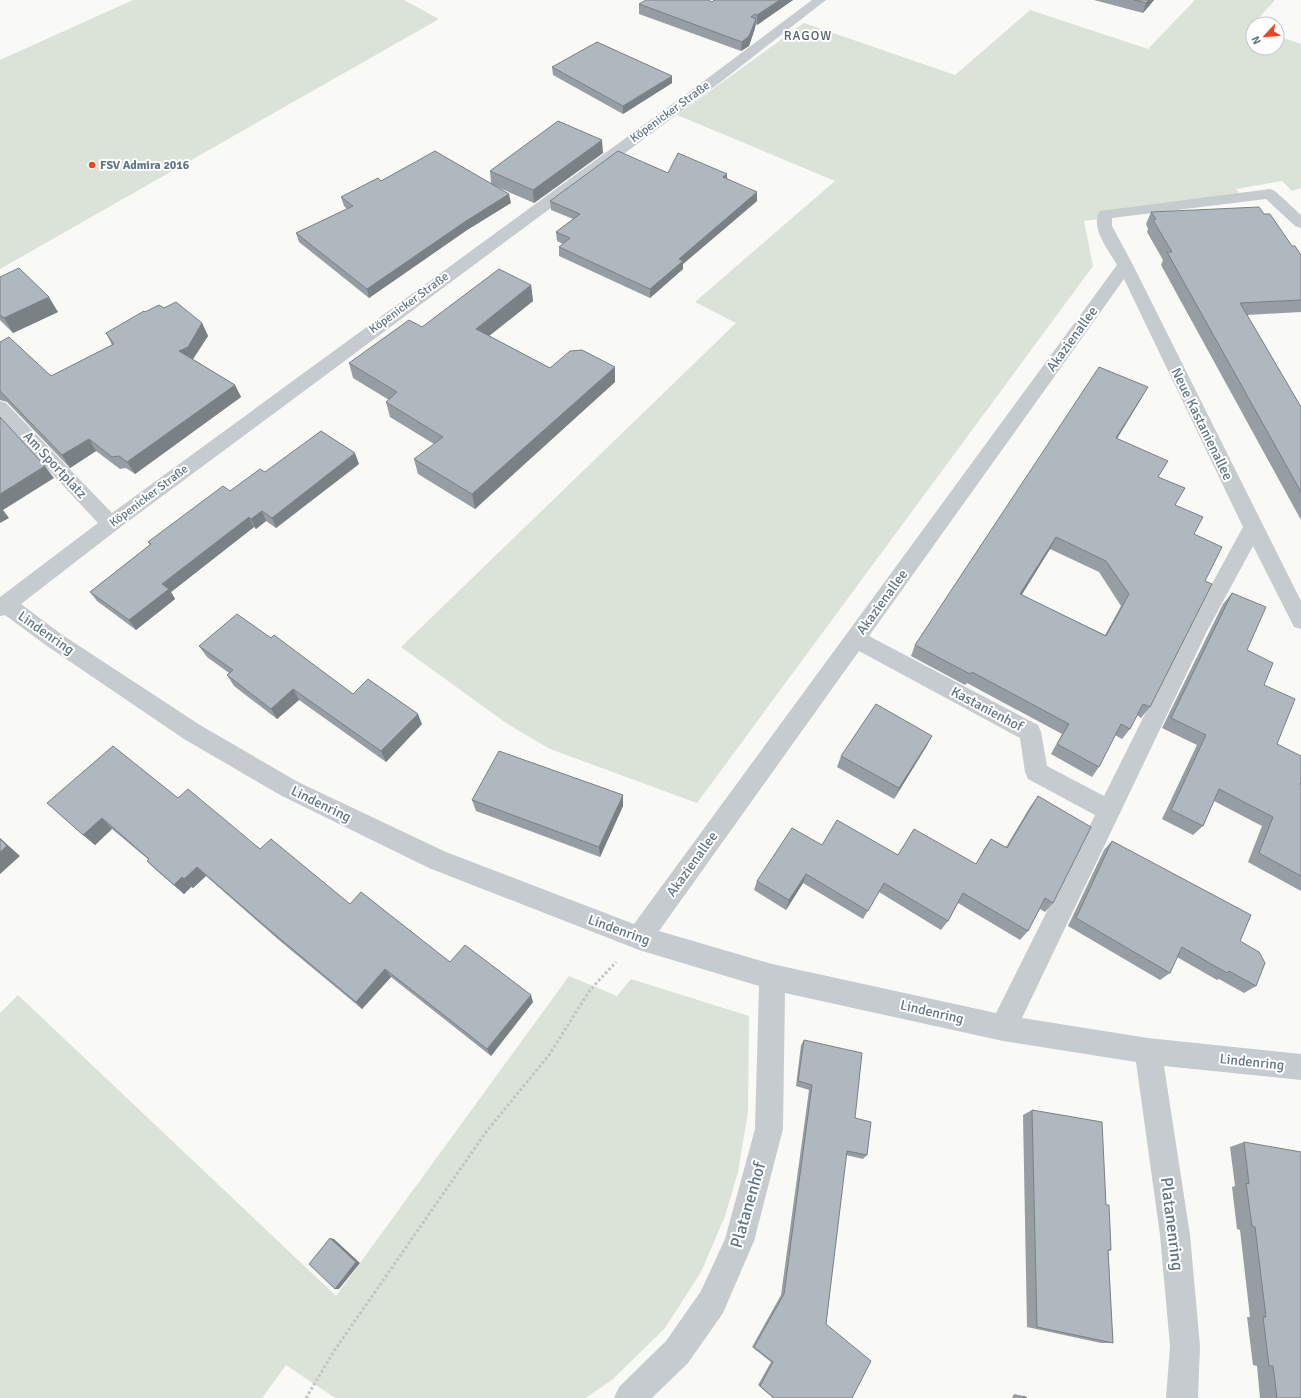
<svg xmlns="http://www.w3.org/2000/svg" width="1301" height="1398" font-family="Signika,sans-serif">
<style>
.green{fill:#dbe2d7}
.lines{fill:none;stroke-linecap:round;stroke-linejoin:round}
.path{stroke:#c0c3c5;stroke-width:3;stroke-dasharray:2.5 2.5;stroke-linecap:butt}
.street{fill:#c6cbcf;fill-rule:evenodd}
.wall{fill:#969ea3;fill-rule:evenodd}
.shaded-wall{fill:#7a8185}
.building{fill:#afb8be;stroke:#7a8185;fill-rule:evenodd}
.poi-dot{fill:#f3451d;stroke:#fff;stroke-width:1.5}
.labels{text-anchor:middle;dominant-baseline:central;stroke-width:4;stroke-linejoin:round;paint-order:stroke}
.far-street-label{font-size:12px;fill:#617684;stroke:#fff}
.far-poi-label{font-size:12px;font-weight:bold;fill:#617684;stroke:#fff;text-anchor:start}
.far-quarter-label{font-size:13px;letter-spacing:1px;fill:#54646e;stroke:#fff}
.street-label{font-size:14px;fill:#617684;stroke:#fff}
.near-street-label{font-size:17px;fill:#617684;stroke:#fff}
</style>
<rect width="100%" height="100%" fill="#f9f9f6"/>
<path class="green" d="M133,0H404L439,19L0,269V60Z
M1195,0H1275L1250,28L1253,29V48H1277V36L1301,44V188L1292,191L1282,181L1236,189L1245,200L1084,221L1093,266L697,803L550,749L506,723L401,647L736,323L695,302L835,181L677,115L804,23L955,75L1030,10L1148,49Z
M569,976L617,996L631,979L749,1016L748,1112L738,1172L725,1216L701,1272L665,1328L613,1379L586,1398H335L286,1365L262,1398H0V1013L18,995L336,1296Z"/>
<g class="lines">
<path class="path" d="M306,1398L334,1351L486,1132L549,1055L590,990L616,962"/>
<path class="street" d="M812,0H826L722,81L118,529L21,604L61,634L200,725L298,782L446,852L634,924L1117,265C1109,251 1089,226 1100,211L1270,189L1275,191L1301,215V228L1295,226L1266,199L1112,218V226L1133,265L1301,601V629L1294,627L1253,546L1207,631L1022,1018L1148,1038L1301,1054V1080L1164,1066L1190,1235L1200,1346L1198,1398H1166L1170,1346L1160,1235L1136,1062L1003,1041L785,993L783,1129L754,1241L723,1313L688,1363L652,1398H614L619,1387L666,1341L701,1291L725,1239L755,1129L759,986L639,950L429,868L282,796L184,739L47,646L5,615L0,616V597L98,523L0,418V401L6,403L112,513L712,75ZM1124,279L1243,527L1191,622L1104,796L1047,766L1041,732L1038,725L869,636ZM859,651L1020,738L1025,772L1028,779L1095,815L996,1013L772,964L659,931Z"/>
</g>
<path class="wall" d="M793,0L757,25L756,24L755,28L749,46L741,51L639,14V4L712,2Z
M1094,0H1154L1143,13Z
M552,67L672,83L623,114L553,75Z
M603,153L534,203L495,186L511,203L467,230L369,298L299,242L296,233L347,209L344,206L341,197L381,181L491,183L490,171Z
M668,173L727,174V178L757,201L683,264V269L650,298L559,256V247L563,244L557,241L556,232L573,219L551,210L550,201Z
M1151,212L1264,214L1292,246L1301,255V312L1247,315L1301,407V520L1161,265L1163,260L1147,232L1148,229L1146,224Z
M0,277L58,312L13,333L0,320Z
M531,285L533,301L489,336L550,368L615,367V382L475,509L418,474L414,459L434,444L390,417L386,402L389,400L353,378L349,363L422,327Z
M164,308L202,323L208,336L193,359L235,385L241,397L135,474L126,468L120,469L96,451L70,468L7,402L0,400V342L51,376L112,345L106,333L145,312Z
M1141,399L1117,439L1158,477L1194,534L1205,581L1150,707L1141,718L1137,715L1130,729L1122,739L1115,735L1099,767L1092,777L1051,754L1062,734L967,683L965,685L911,656L915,645ZM1050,549L1099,572L1121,606L1105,635L1021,595Z
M359,464L276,528L266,521L256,529L254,527L171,592L175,599L136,630L97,601L90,592L150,545L148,542L230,491L265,472Z
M1232,593L1247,650L1264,685L1277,744L1300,785H1301V891L1248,862L1262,826L1214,801L1203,826L1193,835L1162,819L1197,745L1162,728L1223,604Z
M271,638L353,694L422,724L386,762L299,700L277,719L234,686L227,675L229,673L207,657L199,646Z
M932,736L926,747L894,799L837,767L841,756Z
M1038,796L1053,903L1045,912L1040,909L1028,931L1020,940L958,903L948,921L941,930L879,892L863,919L803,883L786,910L754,890L757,881L822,845L976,864L984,849L991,839L1006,847L1030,807Z
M178,798L350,904L450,962L533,1002L491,1056L391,977L362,1009L280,941L206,876L193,888L191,887L184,894L157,871L147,861L149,860L112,829L95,845L47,803Z
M472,800L623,806L600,857L476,811Z
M1112,841L1240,941L1256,986L1244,993L1219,979L1217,980L1177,957L1170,973L1160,980L1068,926L1104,850Z
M804,1040L855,1118L867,1155L863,1159L846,1155L826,1324L852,1398H773L758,1385L771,1362L752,1347L781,1295L809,1090L796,1086L801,1045Z
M1032,1110L1106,1205L1111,1250L1108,1251L1113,1343H1101L1027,1327L1023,1115Z
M1244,1142L1301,1398H1260L1257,1366L1253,1365L1247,1317H1250L1240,1230L1237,1229L1232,1187L1235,1186L1230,1147Z
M1014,1394L1024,1396L1027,1398H1012Z"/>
<path class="shaded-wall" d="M780,0H793L757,25V15Z
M1149,0H1154L1143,13L1146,3Z
M756,19L755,28L749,46L741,51L742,42Z
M672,76V83L623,114V106Z
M602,140L603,153L534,203L533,190Z
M727,174L726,183L723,177Z
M757,192V201L683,264V269L650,298V289L679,259Z
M509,194L511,203L467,230L369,298L367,289L466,221Z
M531,285L533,301L479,344L476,329Z
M49,297L58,312L13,333L4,318Z
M202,323L208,336L193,359L185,364L179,351Z
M615,367V382L475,509L472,494Z
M235,385L241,397L135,474L127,462Z
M1148,387L1141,399L1109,451L1116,438Z
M89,439L96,451L70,468L62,455Z
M355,453L359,464L276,528L272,518Z
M45,466L54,478L3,510L9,518L0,523V494Z
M262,511L266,521L256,529L251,519Z
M249,517L254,527L171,592L175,599L136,630L129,620L162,584Z
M1056,537L1050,549L1015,606L1020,594Z
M293,689L299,700L277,719L271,709Z
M418,714L422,724L386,762L381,751Z
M932,736L926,747L894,799L899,788Z
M623,795V806L600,857L599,847Z
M102,818L112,829L95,845L83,835Z
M0,838L20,856L0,874Z
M197,867L206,876L193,888L184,879Z
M806,874L803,883L786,910L789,900Z
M182,877L191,887L184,894L174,885Z
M385,969L391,977L362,1009L356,1002Z
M531,995L533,1002L491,1056L487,1049Z
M330,1238L334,1239L360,1263L339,1289H335Z"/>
<path class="building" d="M646,0H708L712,2L714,0H780L757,15L755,14L751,17L756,19L749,36L742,42L639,4Z
M1134,0H1149L1146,3Z
M597,42L672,76L623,106L552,67Z
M558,121L602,140L533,190L490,171Z
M435,151L509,194L466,221L367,289L296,233L353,206L341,197L378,178L381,181Z
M618,151L668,173L678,153L727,174L723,177L757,192L679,259L683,261L650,289L559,247L570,238L556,232L580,214L550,201Z
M1259,207L1264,214H1270L1292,246H1295L1301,255V300L1240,303L1301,407V492L1167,252H1172L1153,220L1156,219L1151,212Z
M19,268L49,297L4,318L0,315V277Z
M499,269L531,285L476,329L550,368L570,351L582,350L615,367L472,494L414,459L443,437L386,402L397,392L349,363L409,320L422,327Z
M176,302L202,323L188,347L179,351L235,385L127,462L119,456L112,457L89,439L62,455L0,391V342L9,337L51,376L114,344L106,333L144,311L145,312L159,305L164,308Z
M1099,367L1148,387L1116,438L1168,461L1158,477L1185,488L1175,505L1203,517L1194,534L1222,547L1205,581L1212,584L1150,707L1143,704L1130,729L1121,724L1099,767L1057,744L1069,724L972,672L970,674L915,645ZM1056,537L1106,561L1129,594L1106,636L1020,594Z
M0,417L45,466L0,494Z
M321,431L355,453L272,518L262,511L251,519L249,517L162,584L169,589L129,620L90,592L151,544L148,542L223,486L230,491L260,469L265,472Z
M1232,593L1266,607L1247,650L1273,663L1264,685L1295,699L1277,744L1301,756V782L1300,785H1301V876L1259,853L1273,817L1219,789L1203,826L1171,810L1206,735L1171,718Z
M237,614L271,638L274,635L353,694L368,679L418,714L381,751L293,689L271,709L227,675L233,670L199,646Z
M876,704L932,736L899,788L841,756Z
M113,746L178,798L188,789L260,849L271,839L350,904L361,892L450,962L465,945L531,995L487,1049L385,969L356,1002L272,932L197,867L184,879L182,877L174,885L147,861L149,859L102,818L83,835L47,803Z
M499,751L623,795L599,847L472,800Z
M1038,796L1091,827L1053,903L1045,898L1028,931L963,893L948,921L884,883L868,911L806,874L789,900L757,881L792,828L822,845L837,820L898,855L914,829L976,864L991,839L1007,848Z
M0,839L7,846L0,852Z
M1112,841L1251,915L1240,941L1259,952L1265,963L1256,986L1229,971L1227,973L1182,947L1170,973L1076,918Z
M804,1040L862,1053L855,1118L871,1122L867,1155L847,1151L826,1324L871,1361L852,1398H774L760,1386L773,1362L754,1347L784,1294L812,1085L798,1081Z
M1032,1110L1102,1122L1106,1205H1109L1111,1250H1108L1113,1343L1037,1327Z
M1244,1142L1301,1152V1398H1277L1273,1366H1269L1263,1317H1266L1255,1227L1252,1226L1246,1183L1249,1184Z
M330,1238L356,1262L335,1289L309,1264Z
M1024,1396L1027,1398H1023Z"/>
<circle class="poi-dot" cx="92" cy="165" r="4"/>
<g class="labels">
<g class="far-street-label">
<text transform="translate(670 112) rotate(-36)">Köpenicker Straße</text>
<text transform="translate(409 303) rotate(-36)">Köpenicker Straße</text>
<text transform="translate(149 496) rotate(-37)">Köpenicker Straße</text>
</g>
<g class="far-poi-label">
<text x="100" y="165">FSV Admira 2016</text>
</g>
<g class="far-quarter-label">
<text x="808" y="36">RAGOW</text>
</g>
<g class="street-label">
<text transform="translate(1072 339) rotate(-54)">Akazienallee</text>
<text transform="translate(1202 424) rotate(64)">Neue Kastanienallee</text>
<text transform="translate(55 465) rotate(47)">Am Sportplatz</text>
<text transform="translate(882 602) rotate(-54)">Akazienallee</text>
<text transform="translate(46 633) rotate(35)">Lindenring</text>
<text transform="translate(987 709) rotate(28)">Kastanienhof</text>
<text transform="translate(321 804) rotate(26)">Lindenring</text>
<text transform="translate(692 864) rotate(-54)">Akazienallee</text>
<text transform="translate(619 930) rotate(20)">Lindenring</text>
<text transform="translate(932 1012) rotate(13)">Lindenring</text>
<text transform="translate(1252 1062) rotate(6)">Lindenring</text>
</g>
<g class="near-street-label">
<text transform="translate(748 1205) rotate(-74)">Platanenhof</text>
<text transform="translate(1172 1224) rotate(83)">Platanenring</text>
</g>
</g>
<g transform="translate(1265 36) rotate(244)"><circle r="19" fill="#ffffff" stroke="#c0c8ce"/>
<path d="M0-3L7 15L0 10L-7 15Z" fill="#f3451d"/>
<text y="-6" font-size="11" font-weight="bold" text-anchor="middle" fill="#617684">N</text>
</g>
</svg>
